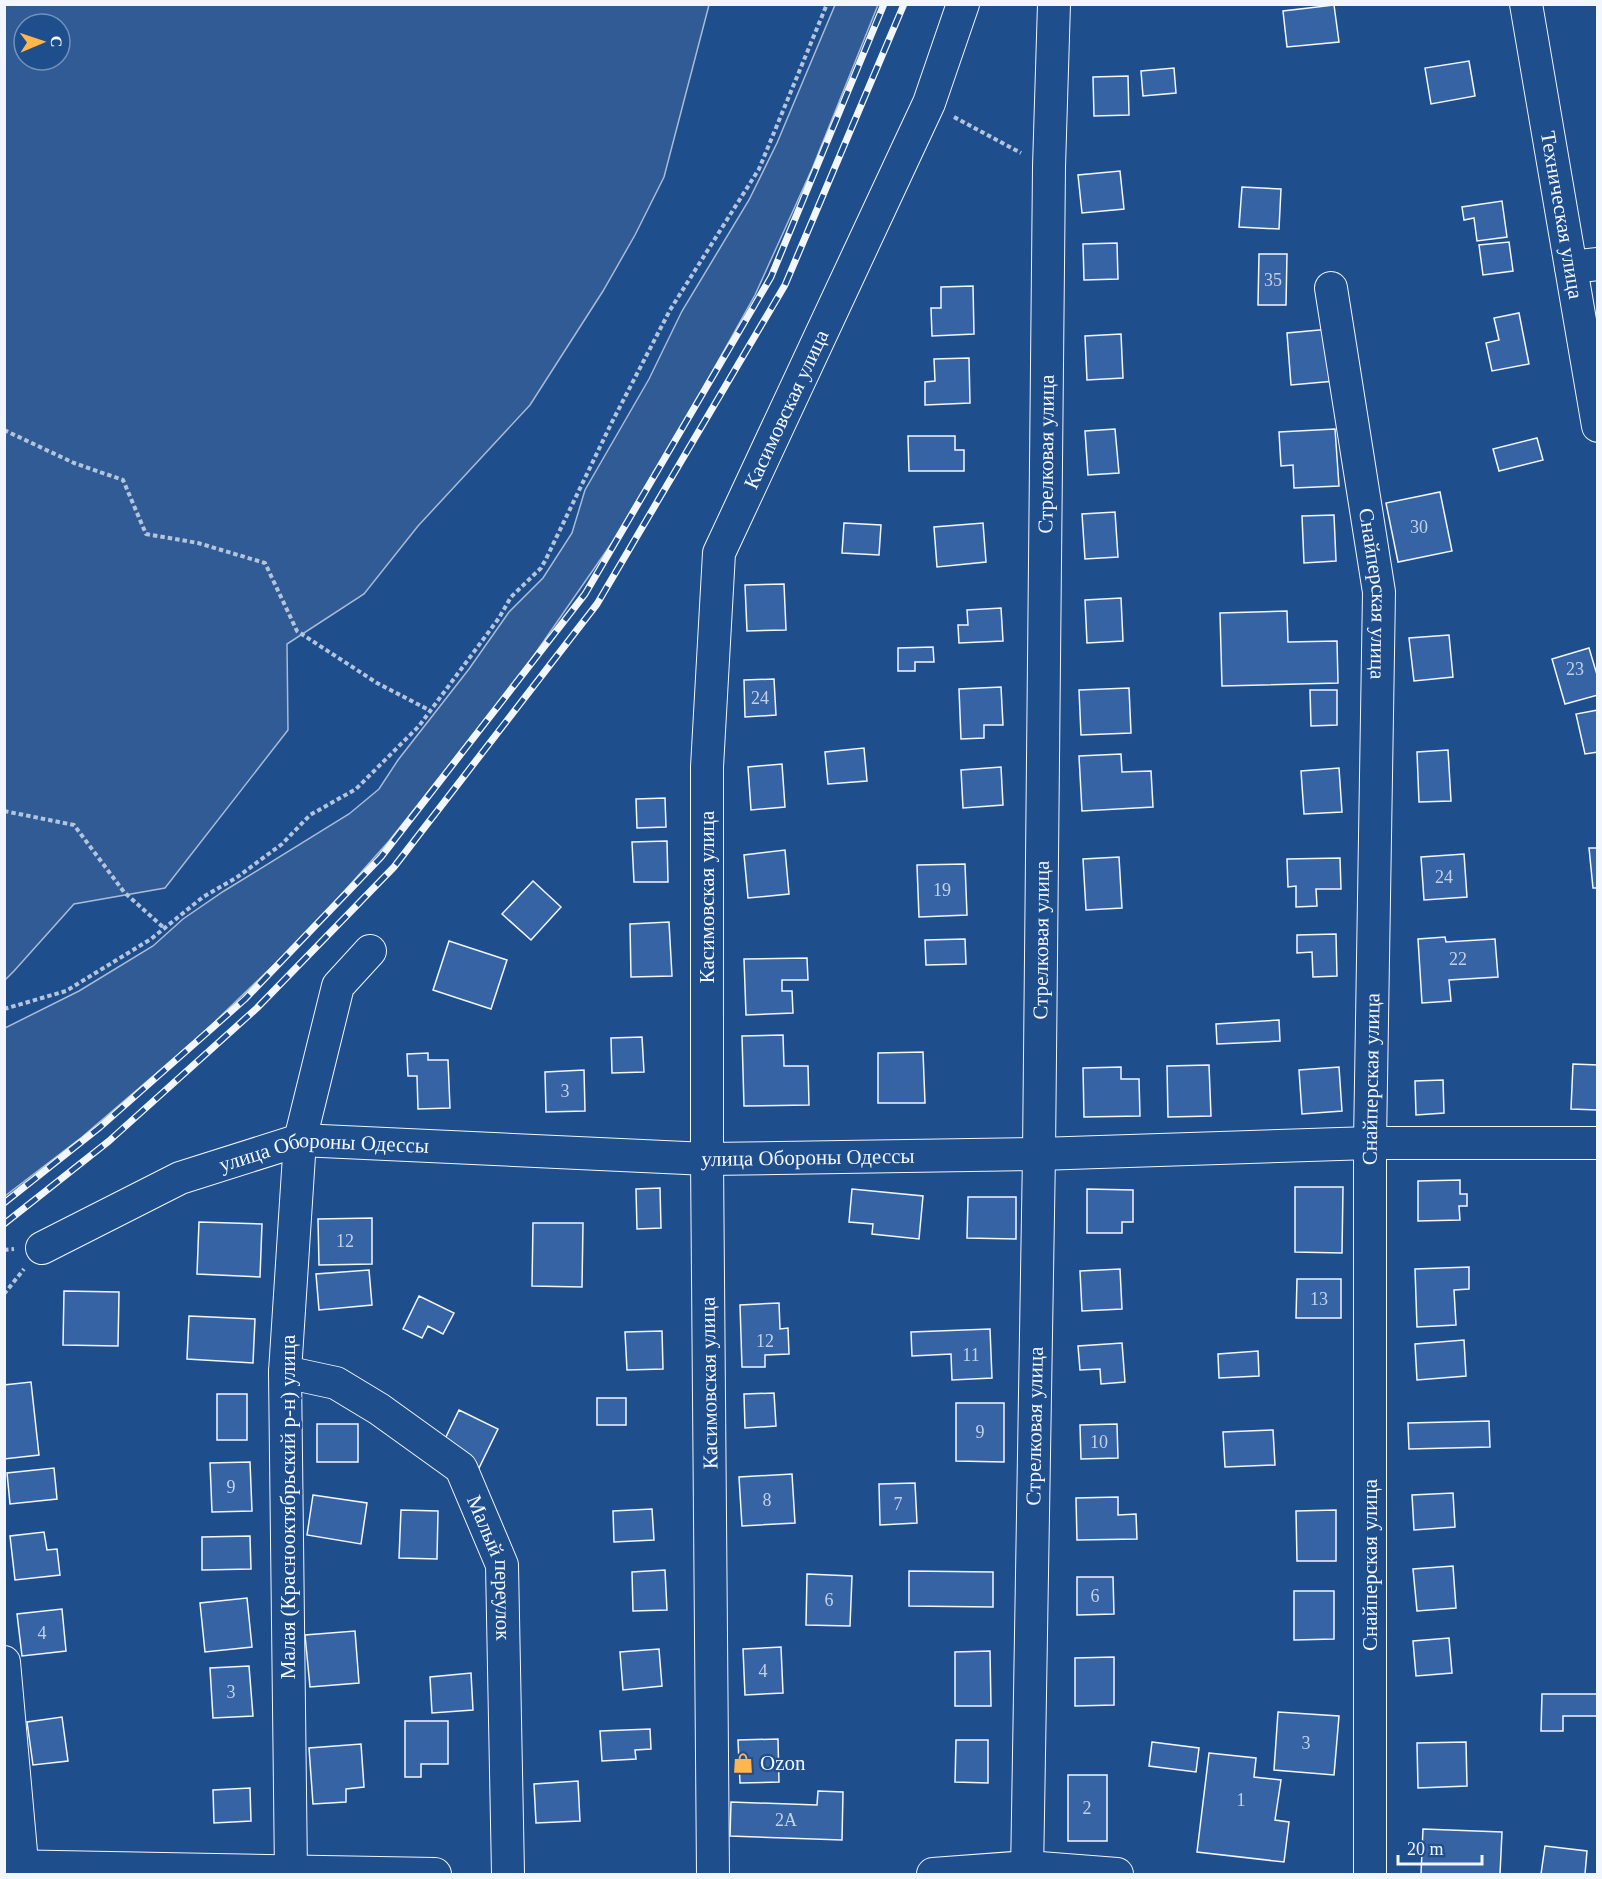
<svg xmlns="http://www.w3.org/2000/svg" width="1602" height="1879" font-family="'Times New Roman',serif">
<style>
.built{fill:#305b95;stroke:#a8bbd7;stroke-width:1.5;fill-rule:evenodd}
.building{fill:#3563a3;stroke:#f2f6ff;stroke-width:1.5}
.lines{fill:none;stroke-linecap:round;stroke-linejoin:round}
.minor-casing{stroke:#f2f6ff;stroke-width:34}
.path{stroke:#b3c4dc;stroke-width:4;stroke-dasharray:4.5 3;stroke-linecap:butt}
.minor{stroke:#1f4e8c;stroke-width:32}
.rail-casing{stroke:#f2f6ff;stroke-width:7}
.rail{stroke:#1f4e8c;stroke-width:4.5;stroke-dasharray:14;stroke-linecap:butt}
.labels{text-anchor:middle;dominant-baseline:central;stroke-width:4.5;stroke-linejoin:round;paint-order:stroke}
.number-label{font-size:18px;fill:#c3d1e8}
.street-label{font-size:21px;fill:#f2f6ff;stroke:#1f4e8c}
.poi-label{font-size:21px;fill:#f2f6ff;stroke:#1f4e8c;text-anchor:start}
</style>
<rect width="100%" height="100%" fill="#1f4e8c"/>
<path class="built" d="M5,4L709,5L664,177L635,235L603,291L530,405L418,526L364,594L287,644L288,730L165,888L74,904L14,971L5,980ZM24,24H60V60H24Z
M835,5H878L812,169L755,295L636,508L521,674L389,841L305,935L202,1034L82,1137L5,1196V1028L79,991L153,946L183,919L224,891L349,814L379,789L398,760L469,669L509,612L543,578L572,533L585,490L649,379L682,311L749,200L777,143Z"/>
<path class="building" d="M1334,5L1339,42L1287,47L1283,11Z
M1469,61L1475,96L1431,104L1425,68Z
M1174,68L1176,93L1143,96L1141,71Z
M1128,76L1129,115L1094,116L1093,77Z
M1120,171L1124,209L1082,213L1078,175Z
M1242,187L1281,189L1279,229L1239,227Z
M1502,201L1507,237L1477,241L1474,218L1464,220L1462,207Z
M1509,242L1513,271L1483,275L1479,245Z
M1117,243L1118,279L1084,280L1083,244Z
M1259,254H1287L1286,305H1258Z
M973,286L974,334L932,336L931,308H941V287Z
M1519,313L1529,364L1492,371L1486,343L1499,340L1494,318Z
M1330,329L1335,381L1291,385L1287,333Z
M1121,334L1123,378L1087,380L1085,336Z
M969,358L970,403L925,405V382L935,381L934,359Z
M1115,429L1119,473L1088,475L1085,431Z
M1335,429L1339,486L1294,488L1293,465L1281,466L1279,432Z
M908,436H955V450H964V471H909Z
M1537,438L1543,460L1499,471L1493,449Z
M1440,492L1452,551L1398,562L1386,503Z
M1115,512L1118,557L1085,559L1082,514Z
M1334,515L1336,561L1304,563L1302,516Z
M844,523L881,525L879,555L842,553Z
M983,523L986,562L937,567L934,527Z
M784,584L786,630L747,631L745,585Z
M1121,598L1123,641L1087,643L1085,600Z
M1001,608L1003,641L959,643L958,625H968L967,610Z
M1287,611L1288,642L1337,641L1338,683L1222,686L1220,613Z
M1449,635L1453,677L1414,681L1409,638Z
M933,647L934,662H915V671H898V648Z
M1589,648L1598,678V695L1565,704L1552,659Z
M774,679L776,715L745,717L744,680Z
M1001,687L1003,725H984V738L961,739L959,689Z
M1129,688L1131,733L1081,735L1079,690Z
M1310,690H1337V725L1311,726Z
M1598,710V752L1585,754L1576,714Z
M864,748L867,781L828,784L825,752Z
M1448,750L1451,801L1419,802L1417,752Z
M1121,754L1122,772L1151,771L1153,807L1082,811L1079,756Z
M782,764L785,807L751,810L748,767Z
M1001,767L1003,805L963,808L961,770Z
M1339,768L1342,812L1304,814L1301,771Z
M665,798L666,827L637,828L636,799Z
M667,841L668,882H634L632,842Z
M1589,848H1598V888H1593Z
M785,850L789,894L748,898L744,855Z
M1464,854L1467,897L1424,900L1421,857Z
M1119,857L1122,908L1086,910L1083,859Z
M1340,858L1341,889H1316L1317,906L1296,907V886L1288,887L1287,859Z
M965,864L967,915L919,917L917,865Z
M533,881L561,907L531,940L502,914Z
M669,922L672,976L631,977L630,924Z
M1336,934L1337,976L1313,977L1312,952L1297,953V935Z
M1445,937L1446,942L1495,939L1498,977L1449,980L1451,1001L1422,1003L1418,939Z
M965,939L966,964L926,965L925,940Z
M449,941L507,960L491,1009L433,990Z
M807,958L808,980H782V991H792L793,1013L746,1015L744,959Z
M1279,1020L1280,1041L1217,1044L1216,1024Z
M783,1035L784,1066H808L809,1105L744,1106L742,1036Z
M642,1037L644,1072L612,1073L611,1038Z
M923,1052L925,1103H878V1053Z
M428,1053V1060H448L450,1108L418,1109L417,1076H408L407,1054Z
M1573,1064L1598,1065V1110L1571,1109Z
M1209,1065L1211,1116L1168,1117L1167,1066Z
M1121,1067V1079H1139L1140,1116L1084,1117L1083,1068Z
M1339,1067L1342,1111L1302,1114L1299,1070Z
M584,1070L585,1111L546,1112L545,1072Z
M1443,1080L1444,1113L1416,1115L1415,1081Z
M1460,1180V1194H1467V1206H1459L1460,1220L1418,1221V1181Z
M1295,1187H1343L1342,1253L1295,1252Z
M660,1188L661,1228L637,1229L636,1189Z
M852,1189L923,1196L919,1239L872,1234L873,1224L849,1222Z
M1087,1189L1133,1190V1222H1122V1233H1087Z
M968,1197H1016V1239L967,1238Z
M372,1218V1264L319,1265L318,1219Z
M199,1222L262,1224L260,1277L197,1274Z
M533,1223H583L582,1287L532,1286Z
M1469,1267V1289L1454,1290L1456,1325L1417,1327L1415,1269Z
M1120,1269L1122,1309L1082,1311L1080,1271Z
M369,1270L372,1305L319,1310L316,1274Z
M1297,1279H1341V1318H1296Z
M64,1291L119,1292L118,1346L63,1345Z
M419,1296L454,1313L443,1334L428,1326L422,1338L403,1329Z
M779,1303L780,1329L788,1328L789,1354L765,1355V1367H742L740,1305Z
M189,1316L255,1319L253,1363L187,1359Z
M990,1329L992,1378L952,1380L951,1354L912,1356L911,1332Z
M662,1331L663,1369L627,1370L625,1332Z
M1464,1340L1466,1376L1417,1380L1415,1344Z
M1122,1343L1125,1382L1101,1384L1100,1369L1080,1370L1078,1346Z
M1258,1351L1259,1376L1219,1378L1218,1354Z
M31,1382L39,1455L4,1459V1385Z
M774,1393L776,1426L745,1428L744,1394Z
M217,1394H247V1440H217Z
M597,1398H626V1425H597Z
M956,1403H1004V1462L956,1461Z
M459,1410L498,1429L478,1470L443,1443Z
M1489,1421L1490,1447L1409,1449L1408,1423Z
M317,1424H358V1462H317Z
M1117,1424L1118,1458L1081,1459L1080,1425Z
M1273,1430L1275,1465L1225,1467L1223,1432Z
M250,1462L252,1511L212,1512L210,1463Z
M54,1468L57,1499L10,1504L7,1473Z
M792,1474L795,1523L742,1526L739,1477Z
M915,1483L917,1523L880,1525L879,1484Z
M1453,1493L1455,1527L1414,1530L1412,1495Z
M313,1495L367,1503L361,1544L307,1535Z
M1118,1497V1515L1136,1514L1137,1539L1077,1540L1076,1498Z
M652,1509L654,1540L614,1542L613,1511Z
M401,1510L438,1511L437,1559L399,1558Z
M1336,1510V1561H1297L1296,1511Z
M44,1532L47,1550L57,1549L60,1575L15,1580L10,1536Z
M250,1536L251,1569L202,1570V1537Z
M1453,1566L1456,1608L1417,1611L1413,1569Z
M665,1570L667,1610L633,1611L632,1572Z
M909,1571L993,1572V1607L909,1606Z
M807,1574L852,1576L850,1626L806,1625Z
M1077,1577H1113L1114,1614L1077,1615Z
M1294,1591H1334V1639L1294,1640Z
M247,1598L252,1647L205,1652L200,1603Z
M62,1609L66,1651L22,1656L17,1614Z
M355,1631L359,1683L310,1687L305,1635Z
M1449,1638L1452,1673L1416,1676L1413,1641Z
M781,1647L783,1693L745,1695L743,1649Z
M659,1649L662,1686L623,1690L620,1652Z
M990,1651L991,1706H955V1652Z
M1114,1657V1705L1075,1706V1658Z
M249,1666L253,1716L213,1718L210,1668Z
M471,1673L473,1710L432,1713L430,1677Z
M1542,1694H1598V1716H1563V1731H1541Z
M1278,1712L1339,1716L1334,1775L1274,1770Z
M62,1717L68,1761L33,1765L27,1722Z
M405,1721H448V1764H421V1777H405Z
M650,1729L651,1749L635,1750L636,1759L602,1761L600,1731Z
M778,1739L779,1782L740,1783L738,1740Z
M956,1740H988V1783L955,1782Z
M1152,1742L1199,1748L1196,1772L1149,1766Z
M1466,1742L1467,1786L1418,1788L1417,1743Z
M361,1744L364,1787L346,1789V1802L313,1804L309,1748Z
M1209,1753L1256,1758L1254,1777L1281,1780L1275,1820L1289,1822L1284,1862L1197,1852Z
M1068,1775H1107V1841H1068Z
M578,1781L580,1821L536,1823L534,1784Z
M250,1788L251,1821L214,1823L213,1790Z
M818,1791L843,1792L842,1840L730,1836L731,1802L817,1805Z
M1423,1829L1502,1832L1500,1874H1421Z
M1545,1846L1587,1851L1585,1874H1541Z"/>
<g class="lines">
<g class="minor-casing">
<g id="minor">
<path id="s1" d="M1526,4L1598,426"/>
<path d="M1571,267L1598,264"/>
<path id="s2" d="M1331,288L1379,592L1370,1143V1874"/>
<path id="s3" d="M42,1248L180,1178L300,1140L707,1159L1039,1154L1370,1143H1598"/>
<path id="s4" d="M285,1372L336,1383L379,1409L461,1468L502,1565L508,1874"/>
<path d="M4,1662L23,1874"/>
<path d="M4,1866L435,1874"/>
<path d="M291,1874L285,1372L300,1140L338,986L370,951"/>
<path id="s5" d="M713,1874L707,1159V767L719,553L929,103L963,4"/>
<path d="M933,1874L1027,1867L1117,1874"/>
<path id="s6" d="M1027,1874L1039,1154L1049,167L1054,4"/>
</g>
</g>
<path class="path" d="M954,117L1021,153
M4,430L74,463L123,480L146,534L198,543L265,563L297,631L377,683L431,711
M4,811L74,825L124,892L164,928
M4,1009L66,991L151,939L203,897L236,878L282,844L310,815L356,789L419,726L499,618L511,597L541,568L546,559L611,424L670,310L759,169L827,4
M4,1250L14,1249
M4,1294L24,1269"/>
<use href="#minor" class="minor"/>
<g class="rail-casing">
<path id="rail" d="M4,1203L100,1127L245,999L381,857L585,594L771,277L884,4
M4,1224L109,1141L257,1008L394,867L597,604L785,285L904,4"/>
</g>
<use href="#rail" class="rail"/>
</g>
<defs>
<g id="shop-bare" transform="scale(1.62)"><path d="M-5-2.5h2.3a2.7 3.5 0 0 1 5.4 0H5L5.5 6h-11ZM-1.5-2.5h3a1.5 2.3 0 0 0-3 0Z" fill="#ffb74d" stroke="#1f4e8c" stroke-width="2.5" paint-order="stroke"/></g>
</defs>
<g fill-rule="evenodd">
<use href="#shop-bare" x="743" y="1763"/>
</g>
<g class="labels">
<g class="number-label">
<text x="1273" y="280">35</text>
<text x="1419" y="527">30</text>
<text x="1575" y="669">23</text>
<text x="760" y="698">24</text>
<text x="1444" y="877">24</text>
<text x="942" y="890">19</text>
<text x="1458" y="959">22</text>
<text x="565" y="1091">3</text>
<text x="345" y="1241">12</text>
<text x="1319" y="1299">13</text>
<text x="765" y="1341">12</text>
<text x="971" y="1355">11</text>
<text x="980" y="1432">9</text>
<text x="1099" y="1442">10</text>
<text x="231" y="1487">9</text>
<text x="767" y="1500">8</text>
<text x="898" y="1504">7</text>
<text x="1095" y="1596">6</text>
<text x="829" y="1600">6</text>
<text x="42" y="1633">4</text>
<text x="763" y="1671">4</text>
<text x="231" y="1692">3</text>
<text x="1306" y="1743">3</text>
<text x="1241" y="1800">1</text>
<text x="1087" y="1808">2</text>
<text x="786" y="1820">2А</text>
</g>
<g class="street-label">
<text stroke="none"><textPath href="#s1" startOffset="214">Техническая улица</textPath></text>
<text stroke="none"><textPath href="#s5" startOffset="1480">Касимовская улица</textPath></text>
<text stroke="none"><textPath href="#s6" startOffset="1420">Стрелковая улица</textPath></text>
<text stroke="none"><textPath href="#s2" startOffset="309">Снайперская улица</textPath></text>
<text transform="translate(707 897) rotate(-90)">Касимовская улица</text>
<text stroke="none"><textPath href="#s6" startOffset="934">Стрелковая улица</textPath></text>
<text transform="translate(1371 1079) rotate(-89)">Снайперская улица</text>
<text stroke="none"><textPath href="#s3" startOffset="303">улица Обороны Одессы</textPath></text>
<text stroke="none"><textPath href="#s3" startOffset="789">улица Обороны Одессы</textPath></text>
<text transform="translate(709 1383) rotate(-91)">Касимовская улица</text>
<text stroke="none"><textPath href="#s6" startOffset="448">Стрелковая улица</textPath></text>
<text transform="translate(288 1507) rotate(-90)">Малая (Краснооктябрьский р-н) улица</text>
<text transform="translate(1370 1565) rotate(-90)">Снайперская улица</text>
<text stroke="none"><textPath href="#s4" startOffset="309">Малый переулок</textPath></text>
</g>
<g class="poi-label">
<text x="760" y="1763">Ozon</text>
</g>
</g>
<rect width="1602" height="1879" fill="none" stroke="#f2f6ff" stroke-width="12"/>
<g transform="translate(42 42) rotate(88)"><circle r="28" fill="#1f4e8c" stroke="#7391ba" stroke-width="1.5"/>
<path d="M0-4.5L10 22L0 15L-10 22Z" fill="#ffb74d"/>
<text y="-9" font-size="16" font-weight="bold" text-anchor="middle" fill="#f2f6ff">С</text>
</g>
<path d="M1398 1855v9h84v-9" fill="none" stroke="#f2f6ff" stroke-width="3"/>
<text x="1407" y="1855" font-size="18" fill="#f2f6ff" stroke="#1f4e8c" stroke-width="4.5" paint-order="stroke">20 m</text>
</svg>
